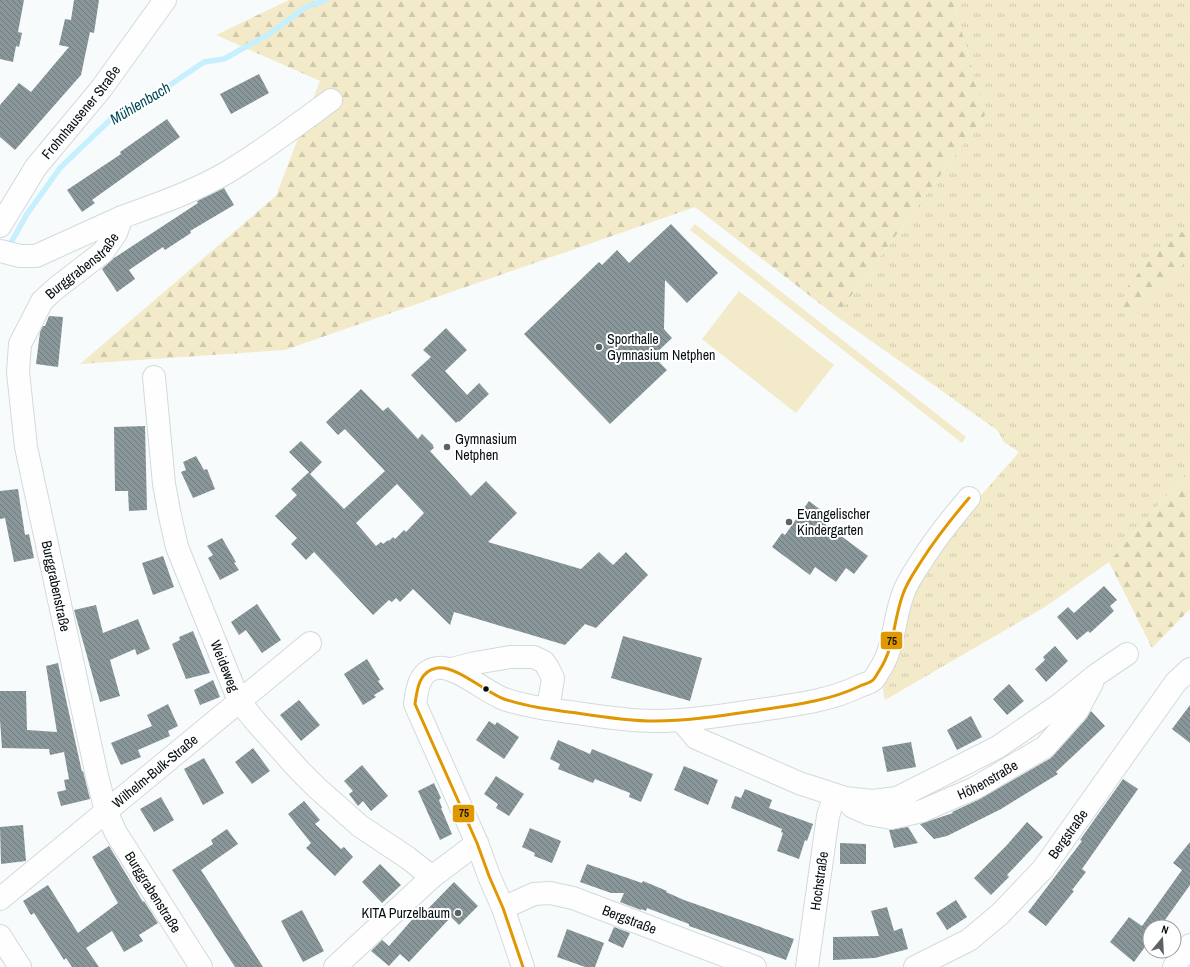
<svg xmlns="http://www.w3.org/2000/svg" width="1190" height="967" font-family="'Archivo Narrow',sans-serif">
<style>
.grass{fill:url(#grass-tufts)}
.forest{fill:url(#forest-firs)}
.green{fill:#f2eac9}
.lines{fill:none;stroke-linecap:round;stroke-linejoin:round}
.stream{stroke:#c6f0fd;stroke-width:5.5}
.building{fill:url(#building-back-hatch);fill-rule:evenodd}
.minor-casing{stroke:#d2dadc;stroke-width:24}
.major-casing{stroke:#d2dadc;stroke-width:24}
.minor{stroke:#fefeff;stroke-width:22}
.major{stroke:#fefeff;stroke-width:22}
.bus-1-casing{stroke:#fff;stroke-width:6}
.bus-1{stroke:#df9702;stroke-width:3}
.poi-dot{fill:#5a6264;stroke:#fff;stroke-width:1.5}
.bus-dot{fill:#050f12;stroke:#fff;stroke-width:1.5}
.labels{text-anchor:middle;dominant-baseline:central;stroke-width:4;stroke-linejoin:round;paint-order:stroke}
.street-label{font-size:14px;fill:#050f12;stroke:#fff}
.poi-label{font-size:14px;fill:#050f12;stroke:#fff;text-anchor:start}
.water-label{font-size:15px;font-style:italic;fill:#054b5a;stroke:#fff}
.line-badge{stroke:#fff;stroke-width:1.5}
.pale-badge-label{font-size:11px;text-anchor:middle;font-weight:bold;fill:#111}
</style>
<defs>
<pattern id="grass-tufts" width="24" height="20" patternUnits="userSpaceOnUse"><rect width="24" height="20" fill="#f2eac9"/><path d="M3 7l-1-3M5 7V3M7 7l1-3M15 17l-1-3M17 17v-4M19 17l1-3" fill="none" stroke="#cec8ac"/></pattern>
<pattern id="forest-firs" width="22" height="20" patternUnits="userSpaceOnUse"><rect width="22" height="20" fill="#f2eac9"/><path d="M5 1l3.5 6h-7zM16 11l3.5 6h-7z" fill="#cec8ac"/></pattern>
<pattern id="building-back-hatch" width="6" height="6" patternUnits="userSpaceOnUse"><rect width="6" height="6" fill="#8a979a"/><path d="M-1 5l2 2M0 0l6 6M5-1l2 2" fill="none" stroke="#6f7a7c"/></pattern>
</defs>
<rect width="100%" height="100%" fill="#f8fbfc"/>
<path class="grass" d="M953,0H1190V469L1109,562L1045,607L885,700L881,680L909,595L983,493L1019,452L1004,442L997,430L836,316L985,115Z"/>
<path class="forest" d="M289,0H953L985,115L836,316L695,207L285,350L80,364L276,196L320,81L216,35Z
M1182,232L1190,237L1189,258L1134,316L1119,308L1128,286L1165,241Z
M1190,469V609L1152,648L1109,562Z"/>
<path class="green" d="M695,224L966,437L962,443L690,230Z
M739,291L834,365L796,413L702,339Z"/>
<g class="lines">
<path class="stream" d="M8,248L27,214L60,168L110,120L134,105L158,93L204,62L224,59L269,34L306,7L326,0"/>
</g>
<path class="building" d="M0,0H24L18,32L22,33L19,47L16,46L13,62L0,59Z
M74,0H99L94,33L90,32L81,75L15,150L0,137V105L19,83L31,92L69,47L59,45L65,19L71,20Z
M259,74L269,93L231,114L220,94Z
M167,119L180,137L92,200L95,203L82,212L67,190L121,154L120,152Z
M224,188L234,205L190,231L191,233L165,250L163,247L129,270L135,279L117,292L102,269L114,258L198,203L197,201Z
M671,224L718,273L687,303L665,280L664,329L672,338L653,356L667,370L610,424L524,334L599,262L602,265L617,250L629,263Z
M49,316L63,317L58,367L36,364L40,332L43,326H45Z
M446,328L467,350L445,371L467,395L479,383L489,394L459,422L458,421L456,423L411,375L431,357L423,350Z
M361,389L383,411L388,407L418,439L422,434L433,445V446L434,448L430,451L471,496L486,481L517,513L488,542L581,569L599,552L613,565L626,552L648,575L596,628L585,624L565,645L454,612L450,625L413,589L400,602L396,598L392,602L389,600L373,615L314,552L306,560L291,544L297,538L275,516L297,495L291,489L309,472L289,452L301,441L322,462L310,474L344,509L385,471L345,429L338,435L326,422ZM397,484L424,513L406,532L404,530L395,539L393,537L389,541L388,540L383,544L381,542L376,546L356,523Z
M145,426L147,510L129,511L128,491H115L114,427Z
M196,456L204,470L207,469L215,489L193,498L181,472L186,470L183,462Z
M18,489L25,535L29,534L34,558L14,562L5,518L0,519V491Z
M809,501L826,514L821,521L868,556L854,574L846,568L836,582L815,567L810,575L772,547L782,533L785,535Z
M222,538L236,562L234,563L239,570L220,580L208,558L213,555L207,546Z
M163,556L174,587L153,595L142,563Z
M1104,586L1117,600L1110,606L1114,611L1090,633L1088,631L1077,640L1057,617L1068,607L1074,613Z
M257,604L281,640L262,653L246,630L239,635L231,622Z
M96,605L103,633L138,619L150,649L137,655L135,649L110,660L120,696L100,702L74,610Z
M193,631L210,673L186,679L172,644L180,640L179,637Z
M623,636L702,658L690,701L611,678Z
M1055,646L1068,661L1046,682L1035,669L1045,660L1043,657Z
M367,659L380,680L378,681L384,689L374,695L376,697L363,705L344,674Z
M58,663L82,772L83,771L90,799L61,806L57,792L66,790L64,780L69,779L64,752L50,755L49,749L2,748L0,720V691H26L27,730L57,732L46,666Z
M213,680L220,697L200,705L194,690Z
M1009,684L1024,701L1007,715L993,699Z
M299,700L320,725L301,741L280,715Z
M168,704L178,726L168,731L170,736L138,750L141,757L121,765L111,743L152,726L147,715Z
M1190,705V743L1172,729Z
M1091,711L1105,726L1056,772L1058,774L1001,809L947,836L934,839L920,824L953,813L952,812L980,799L1051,758L1086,719Z
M971,716L982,737L957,750L947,730Z
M489,721L495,725L497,722L519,737L504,759L476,740Z
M558,740L590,754L592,749L653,774L641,802L629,797L630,793L595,779L593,783L558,769L560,764L550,759Z
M911,742L916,767L887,772L882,747Z
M253,748L270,771L252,784L235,762Z
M204,758L224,793L203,805L184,769Z
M362,765L388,796L371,811L363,801L358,806L349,794L353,791L344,781Z
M684,766L718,780L708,805L674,790Z
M496,776L524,794L509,816L496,808L498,804L484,794Z
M1123,779L1138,789L1082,869L1086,872L1072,890L1074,891L1046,926L1028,912L1082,841L1080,840Z
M434,783L441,798L439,800L442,808H441L452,834L440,840L418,791Z
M745,789L772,800L769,808L813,824L807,841L805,840L799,859L777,851L783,833L781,832L782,829L731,808L735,796L741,798Z
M161,797L174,820L154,832L140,809Z
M304,801L320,820L315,824L341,849L344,847L353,857L335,876L306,848L311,843L288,814Z
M1027,822L1043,837L1007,875L1009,877L991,895L974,878L1007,845Z
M23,825L26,861L1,864L0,827Z
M908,827L918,843L894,848L889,830Z
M530,828L561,841L552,863L534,856L535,853L522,847Z
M227,829L238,844L201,870L263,967H235L172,870L213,844L211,840Z
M1190,842V885L1160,927H1150V940L1134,962L1110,942L1129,917L1142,926L1182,870L1173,863Z
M840,843L866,844V864H840Z
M109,846L143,902L144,901L158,923L139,935L143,941L124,952L112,931L86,948L99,967H72L66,958L64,960L34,913L31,915L23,901L48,885L78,933L118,903L92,857Z
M380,864L401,885L382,903L362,882Z
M587,864L642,883L643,881L667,891L666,892L684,900L794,939L786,960L689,926V924L647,908L646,911L641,909V910L625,904L620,902L624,893H611L580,882Z
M454,882L478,906L459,925L451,917L409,962L400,954L389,966L371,951L382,940L389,946L417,914L420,917Z
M956,900L967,917L947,930L936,913Z
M887,907L894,931L902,928L908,949L875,958L833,960V937L879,936L871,911Z
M302,910L324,951L303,962L281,921Z
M614,927L630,933L623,948L608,941Z
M567,929L604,943L595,967H585L557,957Z"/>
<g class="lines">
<g class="minor-casing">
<g id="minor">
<path d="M0,251L20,256H36L122,217"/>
<path id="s1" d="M154,377L164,484L170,516L177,547L239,701L256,722L299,770L317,788L360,826L408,858L432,877"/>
<path d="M452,669L475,663L510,657H534L544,662L548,668L553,678L548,709"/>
<path d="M681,720L696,738L799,783L845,798L872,801L897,798L998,747L1059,705L1096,675L1127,654"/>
<path id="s2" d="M851,805L853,807L869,814L891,818L922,811L975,788L1045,747L1077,711L1092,683"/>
<path id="s3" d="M0,899L310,643"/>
<path id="s4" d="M503,908L534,894L550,893L573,898L755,967"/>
<path d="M0,936L20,967"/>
<path id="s5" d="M201,967L116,833L106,811L97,776L26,447L18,372L20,344L42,301L55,289L103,252L116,233L122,217C158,204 193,192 226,173C263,151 297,125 331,100"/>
<path d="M335,967L432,877L477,843"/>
<path d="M523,967L503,908L489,876L477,843L415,704C417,689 419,671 437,668C456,665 485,692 504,699C528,707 553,710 577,713C603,717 628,721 655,721C690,721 725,715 760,710C794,705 829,701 860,686C864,684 870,683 873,680C875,678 877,674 879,671C895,647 893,621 903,594C907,582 915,571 922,560C936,538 952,518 969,498"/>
<path id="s6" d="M807,967L828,816L835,795"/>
<path id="s7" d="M915,967L969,940L1000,914L1043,869L1176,682L1190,669"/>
</g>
</g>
<g class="major-casing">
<g id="major">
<path id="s8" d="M0,226L36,167L101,89L165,0"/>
<path d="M1174,967L1190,945"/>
</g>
</g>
<use href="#minor" class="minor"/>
<use href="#major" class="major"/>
<g class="bus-1-casing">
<path id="bus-1" d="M523,967L503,908L489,876L477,843L415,704C417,689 419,671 437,668C456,665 485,692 504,699C528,707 553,710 577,713C603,717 628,721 655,721C690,721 725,715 760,710C794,705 829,701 860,686C864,684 870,683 873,680C875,678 877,674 879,671C895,647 893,621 903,594C907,582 915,571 922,560C936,538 952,518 969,498"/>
</g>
<use href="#bus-1" class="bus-1"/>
</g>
<g class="poi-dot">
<circle cx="599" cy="347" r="4"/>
<circle cx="447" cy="447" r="4"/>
<circle cx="789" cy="522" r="4"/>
<circle cx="458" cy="913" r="4"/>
</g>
<circle class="bus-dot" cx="486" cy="689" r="3.5"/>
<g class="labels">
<g class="street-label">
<text stroke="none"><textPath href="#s8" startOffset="140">Frohnhausener Straße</textPath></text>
<text stroke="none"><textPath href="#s5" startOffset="761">Burggrabenstraße</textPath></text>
<text transform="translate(56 586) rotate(78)">Burggrabenstraße</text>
<text stroke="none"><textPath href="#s1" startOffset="300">Weideweg</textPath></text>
<text stroke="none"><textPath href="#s3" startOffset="201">Wilhelm-Bulk-Straße</textPath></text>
<text stroke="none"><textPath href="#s2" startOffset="147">Höhenstraße</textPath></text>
<text stroke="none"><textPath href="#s7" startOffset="206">Bergstraße</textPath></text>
<text stroke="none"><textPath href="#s6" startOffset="87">Hochstraße</textPath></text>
<text transform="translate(153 892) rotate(58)">Burggrabenstraße</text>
<text stroke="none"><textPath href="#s4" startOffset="134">Bergstraße</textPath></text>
</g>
<g class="poi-label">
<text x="607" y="339">Sporthalle<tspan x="607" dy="16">Gymnasium Netphen</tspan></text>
<text x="455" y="439">Gymnasium<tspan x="455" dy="16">Netphen</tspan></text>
<text x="797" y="514">Evangelischer<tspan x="797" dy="16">Kindergarten</tspan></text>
<text x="450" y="913" text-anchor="end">KITA Purzelbaum</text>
</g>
<g class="water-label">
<text transform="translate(140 103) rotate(-31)">Mühlenbach</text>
</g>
</g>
<g class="line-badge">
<rect x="880" y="631" width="23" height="19" rx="4" fill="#df9702"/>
<rect x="452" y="804" width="23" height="19" rx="4" fill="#df9702"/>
</g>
<g class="pale-badge-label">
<text x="892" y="645">75</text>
<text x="464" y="817">75</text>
</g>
<g transform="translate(1162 939) rotate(18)"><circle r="19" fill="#ffffff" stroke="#9b9fa0"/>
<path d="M0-3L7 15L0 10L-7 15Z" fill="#5a6264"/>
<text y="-6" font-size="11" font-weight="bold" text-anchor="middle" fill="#050f12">N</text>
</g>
</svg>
